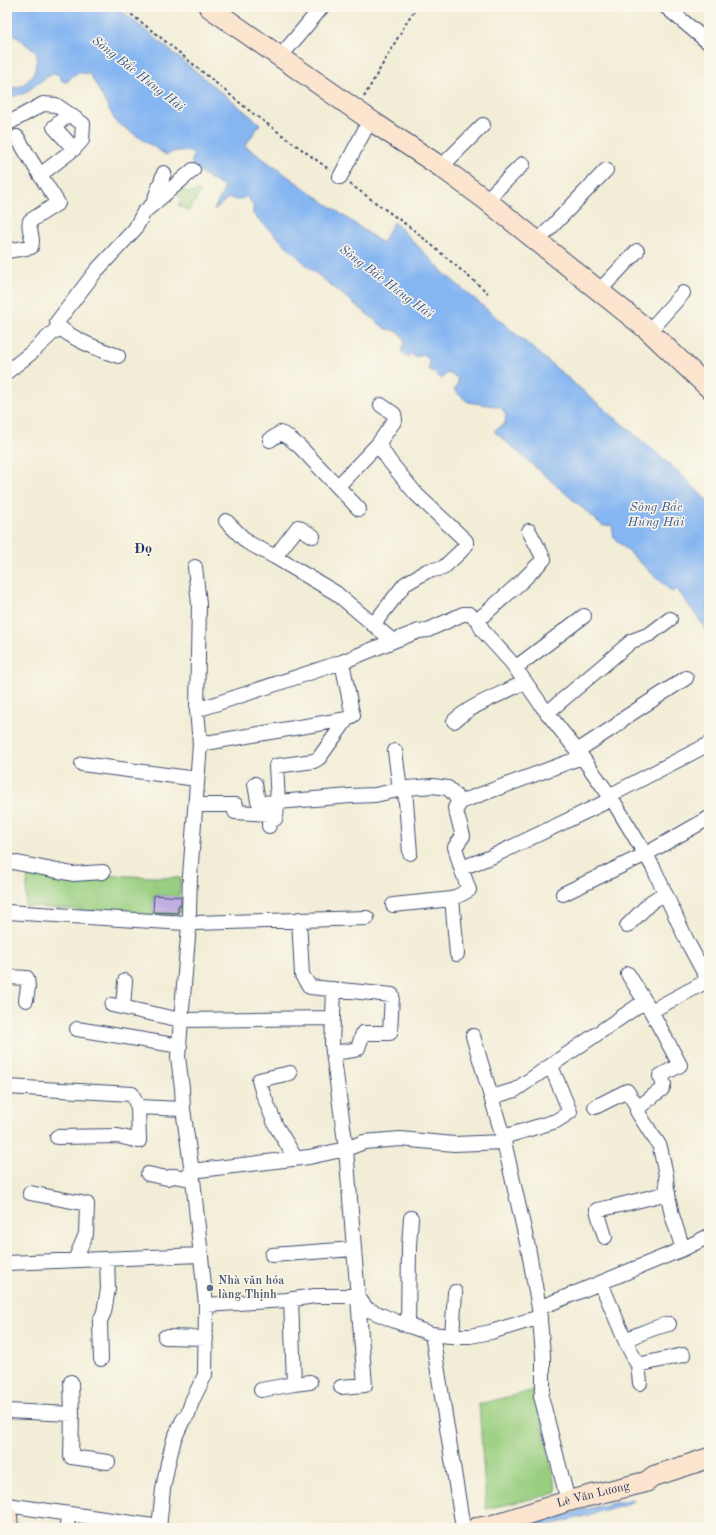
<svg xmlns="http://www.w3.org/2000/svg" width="716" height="1535" font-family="'Old Standard TT',serif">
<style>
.green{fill:#98ce7f;stroke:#5a7e6e}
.water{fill:#86b6f1;stroke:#5072a8}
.building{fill:#c1ade1}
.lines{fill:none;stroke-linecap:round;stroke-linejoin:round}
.street-casing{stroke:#3b4c70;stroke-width:16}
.secondary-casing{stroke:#3b4c70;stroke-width:22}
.path{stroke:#3b4c70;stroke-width:2;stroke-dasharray:3 3;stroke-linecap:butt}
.street{stroke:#fff;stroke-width:14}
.secondary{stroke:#fbe5cf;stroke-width:20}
.service-dot{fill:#5c6f8a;stroke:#fbf7ec;stroke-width:1.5}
.labels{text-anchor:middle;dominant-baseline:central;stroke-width:3;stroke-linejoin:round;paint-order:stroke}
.service-label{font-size:12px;font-weight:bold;fill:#4e5e75;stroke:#fbf7ec;text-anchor:start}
.street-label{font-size:12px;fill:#1b2f5e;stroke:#fbf7ec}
.water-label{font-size:13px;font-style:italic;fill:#3b588a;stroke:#fbf7ec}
.quarter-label{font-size:14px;font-weight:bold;fill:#1b2f5e;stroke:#fbf7ec}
</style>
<rect width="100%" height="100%" fill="#fbf7ec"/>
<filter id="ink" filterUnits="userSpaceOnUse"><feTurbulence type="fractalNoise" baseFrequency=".025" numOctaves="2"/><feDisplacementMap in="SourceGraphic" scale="8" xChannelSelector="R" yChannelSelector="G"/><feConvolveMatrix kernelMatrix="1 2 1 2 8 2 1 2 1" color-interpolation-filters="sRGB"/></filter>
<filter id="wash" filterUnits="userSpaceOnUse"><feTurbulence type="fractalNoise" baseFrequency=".012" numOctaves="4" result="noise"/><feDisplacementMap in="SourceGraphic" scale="16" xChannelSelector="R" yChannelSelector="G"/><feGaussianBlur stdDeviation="0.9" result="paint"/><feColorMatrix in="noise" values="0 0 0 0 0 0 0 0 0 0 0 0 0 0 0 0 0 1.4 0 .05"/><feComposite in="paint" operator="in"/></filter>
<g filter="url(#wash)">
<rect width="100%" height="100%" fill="#f2edd6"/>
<path class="green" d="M176,184L189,193L198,191L201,192L188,211L178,205L181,199L172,189L171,201L163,196Z
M28,874L76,879L101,875L181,878L179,897L154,895L153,912L178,913V906H181V911L175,917L25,906Z
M535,1390L557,1493L486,1509L479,1404Z"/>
<path class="water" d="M7,7H117L260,124L245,146L382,243L394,222L445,274L680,473L709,503V633L677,589L672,592L614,538L612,525L603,526L494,431L505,424L506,415L501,407L468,402L454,390L457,386L458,378L448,373L446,374L442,379L429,369C430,362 430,359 424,355L415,357L410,353L408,358L401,351L405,341C401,332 396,330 386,329L312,270L253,214V205L246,196C239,201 236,201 229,197L214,210L225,188L192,167V161L194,154C184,149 176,150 166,155L116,122L90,74C77,72 76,72 67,82L62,81L60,76L55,73L45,78L25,93L7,98V89L13,87L17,88C34,79 36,72 37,53L7,29Z
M632,1499L634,1501C617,1507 535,1532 523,1527L582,1510Z"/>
<g id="blocks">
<path class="building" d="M154,895L181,897V906H178V913L153,912Z"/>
</g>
</g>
<g filter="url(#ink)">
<use href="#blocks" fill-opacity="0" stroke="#3b4c70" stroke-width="1"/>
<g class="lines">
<g class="street-casing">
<path id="street" d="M666,7L709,43
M280,57L322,7
M69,114L83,124L82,140L74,149
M7,124L43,104L56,105L69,114L54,127L74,149L40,175L58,203L30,221C27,230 35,237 31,247L7,251
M17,137L40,175
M441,167L483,125
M340,177L370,120
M486,200L523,164
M153,204L164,173
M537,242L606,170
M599,291L637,251
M59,327L57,322L96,271L135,229L144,212L193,170
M649,331L683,293
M7,372L31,353L59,327C76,341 98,349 118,356
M270,440L280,433L287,436L300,447L359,509
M378,444L395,420L394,414L381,405
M338,486L378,444L390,462L416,494L466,541V545L460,552L443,568L427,571L405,584L373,625
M226,521L247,542L275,557L336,593L393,641L419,631L428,630L463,614H469L478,620L483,631L512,663L542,706L582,757L612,799L653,867L688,943L709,982
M275,557L298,527L313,536
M478,620L522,581L544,559L529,531
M515,668L584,616
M197,710L342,662L393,641
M547,713L632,641L650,634L670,619
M454,721C474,703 501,695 524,682
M200,744L347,719L353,715L352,712L342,662
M395,751L400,790
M577,751L617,725L623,719L686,678
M582,757L463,801L455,808L463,836L455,847L461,868L491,857L612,799
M82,764L197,779
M255,784L258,801L261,803L278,802L276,766L314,761L319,758L347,719
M405,789L410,853
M609,796L709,744
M196,805H236L235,812L269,814V826
M275,819C278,813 275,808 278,802L350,796L375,795L407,788L433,786L448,788L455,795L459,805
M7,861L73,874L103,872
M563,894L646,854L709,818
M452,899L457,954
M393,905L452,899L469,890L461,868
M7,912L185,923
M189,913L190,876L200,744L197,710L199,604L195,567
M299,919L302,975L310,987L392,995L390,1033H363L358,1048L354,1050L333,1053
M195,923L367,918
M627,926L651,902L665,893
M628,974L651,1011L680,1065L660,1076L664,1084L662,1089L638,1108L637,1111L652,1135L656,1140L660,1147L666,1175L667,1190L672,1215L683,1249
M7,977L27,978L28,987L26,1000
M334,989L332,1044L346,1149L365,1385L341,1387
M112,1005L181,1020L333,1018
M123,1007L125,981
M651,1011L709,980
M77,1029L180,1046
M473,1036L503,1137L528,1247L539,1308L543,1355V1389L541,1396L568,1501
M290,1073L259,1080L263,1094L276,1126L296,1159
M7,1087L132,1094L138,1107L183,1109
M492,1097L515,1090L645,1001
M595,1107L627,1091L638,1108
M57,1137L118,1136L139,1141L138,1107
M503,1137L556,1121L570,1112L551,1066
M191,1171L309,1157L346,1149L364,1142L400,1139L454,1144L504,1142
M148,1174L167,1178L174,1176L193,1179
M30,1193L87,1204L86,1234L75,1260
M605,1237L597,1210L620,1205L668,1193
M272,1255L353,1249
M7,1263L200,1255
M601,1283L625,1340L635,1360L638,1365L683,1355
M206,1305L287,1300L315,1296H357L367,1309L395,1321L432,1334L450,1336H470L491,1332L540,1317
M539,1308L683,1249L709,1236
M408,1326L409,1246L411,1218
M432,1334L463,1528
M452,1336L455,1292
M165,1337L206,1338
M625,1340C640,1334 653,1327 669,1324
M101,1359L100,1321L104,1312L108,1289L107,1259
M638,1365L640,1383
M71,1382L72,1414
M294,1384L310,1382
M261,1390L294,1384L291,1299
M7,1411L72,1414L71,1457L108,1462
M7,1505L160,1527
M67,1528L68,1514
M159,1528L163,1489L168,1463L174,1439L183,1420L188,1414L192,1401L205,1375L206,1305L193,1179L183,1109L182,1088L178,1057L189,925"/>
</g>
<g class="secondary-casing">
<g id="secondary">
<path d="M209,7L373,122L441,167L486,200L649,331L709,388"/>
<path d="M7,1516L8,1528"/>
<path id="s1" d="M476,1528L493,1525L568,1501L646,1482L654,1476L709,1458"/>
</g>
</g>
<path class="path" d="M122,7L170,45L251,112L330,170
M364,97L409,18L418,7
M350,184L415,231L488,293"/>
<use href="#street" class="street"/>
<use href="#secondary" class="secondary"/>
</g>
</g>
<circle class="service-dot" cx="210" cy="1288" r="4"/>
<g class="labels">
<g class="service-label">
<text x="218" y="1281">Nhà văn hóa<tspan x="218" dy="14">làng Thịnh</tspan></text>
</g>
<g class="street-label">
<text stroke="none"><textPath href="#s1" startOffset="122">Lê Văn Lương</textPath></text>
</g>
<g class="water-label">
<text transform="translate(138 74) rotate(38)">Sông Bắc Hưng Hải</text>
<text transform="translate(386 282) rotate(37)">Sông Bắc Hưng Hải</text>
<text x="656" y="507">Sông Bắc<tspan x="656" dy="15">Hưng Hải</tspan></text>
</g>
<g class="quarter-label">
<text x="143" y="549">Đọ</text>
</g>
</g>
<rect width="716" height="1535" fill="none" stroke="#fbf7ec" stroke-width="24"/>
</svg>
